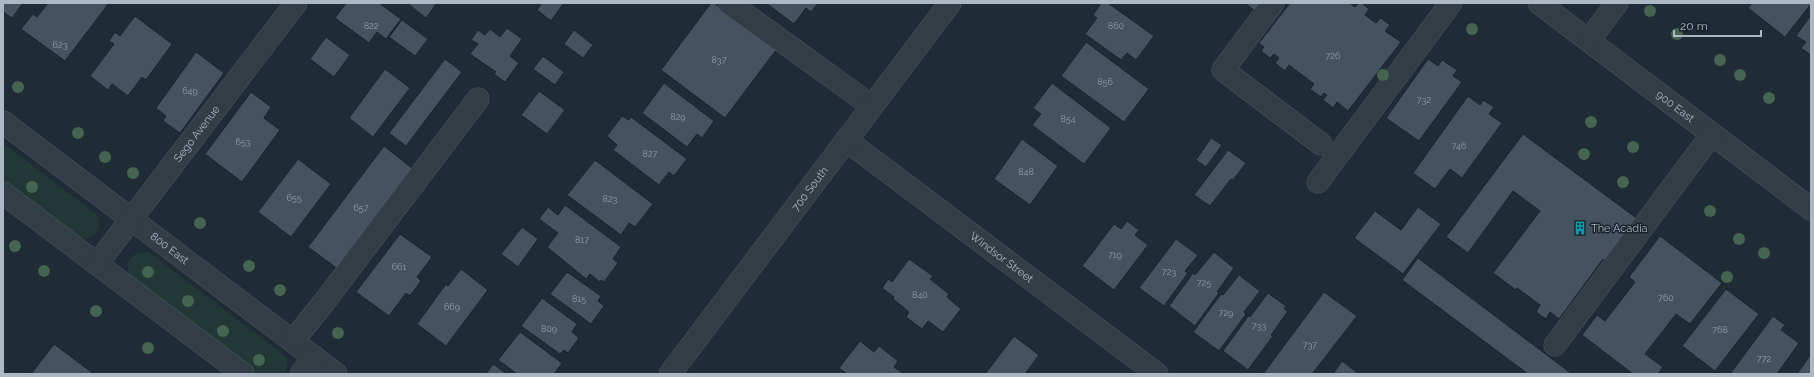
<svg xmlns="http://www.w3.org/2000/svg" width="1814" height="377" font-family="Raleway,sans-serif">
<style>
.green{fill:#213837}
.building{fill:#44535f;stroke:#1a242c}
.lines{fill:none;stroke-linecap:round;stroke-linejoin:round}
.minor-casing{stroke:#4d5861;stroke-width:23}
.minor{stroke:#323d46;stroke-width:22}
.tree{fill:#456451}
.labels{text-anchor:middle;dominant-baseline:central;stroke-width:3;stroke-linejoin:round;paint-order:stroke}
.number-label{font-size:9px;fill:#929faa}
.street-label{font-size:11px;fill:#acb8c3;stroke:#18222a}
.poi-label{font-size:11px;fill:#acb8c3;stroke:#18222a;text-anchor:start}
</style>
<rect width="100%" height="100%" fill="#1f2b35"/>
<path class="green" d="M3,143L95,213C104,228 95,241 78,238L3,182Z
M142,252L150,253L279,351L287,358V364L285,374H257L134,280L129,275L127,263L135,254Z"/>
<path class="building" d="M3,3H23L12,18L3,12Z
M48,3H109L65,61L21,29L33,14L37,17Z
M346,3H379L401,19L386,39L377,32L369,43L335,18Z
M407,3H437L426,18Z
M542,3H562L563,4L551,21L537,10Z
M711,3H714L776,50L725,118L661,70Z
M766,3H818L811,12L806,8L794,24Z
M1101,3H1108L1154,36L1136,60L1127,53L1121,60L1085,34L1097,18L1093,15Z
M1245,3H1269L1260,15Z
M1290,3H1349L1355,7L1359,3H1362L1369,9L1365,15L1376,23L1381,18L1390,25L1385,31L1401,42L1348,111L1337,102L1333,108L1323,100L1327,95L1324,93L1321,97L1310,89L1314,84L1289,65L1285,71L1275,63L1279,58L1274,54L1270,58L1261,51L1264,47L1259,43Z
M1752,3H1811V4L1785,37L1748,8Z
M1811,15V55L1801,48L1806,42L1796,36Z
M135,16L172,44L146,80L142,77L128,96L112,84L108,90L90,76L114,44L109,41L115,32L120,36Z
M402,20L428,39L415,56L389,37Z
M507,28L522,39L510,56L519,63L505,82L494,74L496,72L470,54L478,44L471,40L478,30L485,35L490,29L500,37Z
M574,30L593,45L583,58L564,44Z
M326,37L350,55L334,77L310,59Z
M1086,42L1149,89L1124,122L1061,76Z
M196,52L224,73L180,133L163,121L166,116L156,108Z
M543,56L564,72L555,85L533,69Z
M445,59L462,72L406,146L389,133Z
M1428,59L1438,66L1442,60L1457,70L1453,76L1462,82L1419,141L1386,118Z
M385,69L410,88L373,137L349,118Z
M664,83L714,121L702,138L697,134L687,147L642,113Z
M1052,83L1111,128L1084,164L1032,125L1041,114L1033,108Z
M539,91L565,110L547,134L521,115Z
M251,92L271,107L264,118L280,130L242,182L205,154Z
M1468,96L1480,105L1483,100L1494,107L1489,114L1502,123L1462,178L1450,169L1435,189L1413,173Z
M622,116L629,120L631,117L687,159L674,176L669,172L659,185L613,150L617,145L607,136Z
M1523,134L1639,220L1608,262L1603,259L1559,319L1550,312L1546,319L1536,312L1540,305L1517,288L1516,290L1493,273L1540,211L1513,191L1468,253L1446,237Z
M1211,138L1222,145L1206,167L1196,160Z
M1022,139L1058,166L1030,205L994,179Z
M384,146L413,169L338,269L308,247Z
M1228,150L1246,163L1233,180L1231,179L1210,206L1194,195Z
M298,159L331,184L291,237L258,212Z
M595,160L653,204L635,227L629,223L621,235L567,195Z
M565,205L621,247L613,259L618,263L604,282L601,280L600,282L590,274L586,279L547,247L558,233L539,219L548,207L558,215Z
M1418,207L1441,224L1403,274L1354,238L1375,211L1401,230Z
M1127,221L1139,230L1135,235L1148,245L1114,290L1082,266L1114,224L1121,229Z
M522,227L538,239L518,267L501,254Z
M400,234L432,257L417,277L421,281L410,296L406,293L389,316L356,292Z
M1660,236L1722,283L1690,324L1676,314L1645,354L1663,367L1658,374H1633L1582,335L1597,315L1605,321L1635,282L1629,277Z
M1176,239L1198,255L1185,271L1188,273L1164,306L1139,288Z
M1214,252L1234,268L1217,292L1219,293L1195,326L1169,306L1193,273L1195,275Z
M1418,258L1572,374H1528L1402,280Z
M909,259L933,276L930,279L949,294L947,297L961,309L943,332L928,321L922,329L906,317L909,312L893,299L894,297L882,288L888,279L892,282Z
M461,269L488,290L446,346L417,324L446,284L448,286Z
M567,272L601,296L598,301L604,306L591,324L550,294Z
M1239,275L1260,291L1244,312L1246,314L1219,351L1193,332L1221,294L1223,295Z
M1726,289L1759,314L1715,371L1682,346Z
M1324,292L1357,316L1312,374H1263Z
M1268,293L1286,306L1284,309L1288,311L1271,335L1273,336L1248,370L1223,351L1249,315L1250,317Z
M542,298L577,324L572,332L579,338L568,353L564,350L560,354L521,326Z
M1773,316L1785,325L1781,330L1799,343L1777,374H1730Z
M520,332L562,363L554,374H517L498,360Z
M1014,336L1039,355L1025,374H985Z
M860,341L874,352L879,346L898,361L894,367L904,374H847L839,368Z
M54,344L94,374H31Z
M1811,354V374H1797Z
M1342,361L1359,374H1333Z
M493,364L507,374H486Z"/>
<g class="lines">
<g class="minor-casing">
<g id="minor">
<path d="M729,3L872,106"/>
<path d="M1273,3L1223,70L1321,144"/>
<path id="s1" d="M1539,3L1811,209"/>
<path d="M1589,40L1617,3"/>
<path id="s2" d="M3,122L336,374"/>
<path id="s3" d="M846,140L1157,374"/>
<path d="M1318,182L1451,3"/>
<path d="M3,193L243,374"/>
<path id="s4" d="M97,264L296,3"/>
<path d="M293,341L325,301L478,99"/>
<path d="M1555,345L1712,134"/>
<path d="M301,374L314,357"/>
<path id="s5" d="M670,374L950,3"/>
</g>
</g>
<use href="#minor" class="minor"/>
</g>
<g class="tree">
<circle cx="1650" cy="11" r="6"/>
<circle cx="1472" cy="29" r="6"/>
<circle cx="1677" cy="34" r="6"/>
<circle cx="1720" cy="60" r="6"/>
<circle cx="1383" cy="75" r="6"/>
<circle cx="1740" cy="75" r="6"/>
<circle cx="18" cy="87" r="6"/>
<circle cx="1769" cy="98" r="6"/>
<circle cx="1591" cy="122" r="6"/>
<circle cx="78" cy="133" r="6"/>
<circle cx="1633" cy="147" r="6"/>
<circle cx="1584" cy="154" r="6"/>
<circle cx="105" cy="157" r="6"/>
<circle cx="133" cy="173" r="6"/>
<circle cx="1623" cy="182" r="6"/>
<circle cx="32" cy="187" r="6"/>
<circle cx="1710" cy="211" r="6"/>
<circle cx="200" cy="223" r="6"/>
<circle cx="1739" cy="239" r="6"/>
<circle cx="15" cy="246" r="6"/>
<circle cx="1764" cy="253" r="6"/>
<circle cx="249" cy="266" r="6"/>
<circle cx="44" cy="271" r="6"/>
<circle cx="148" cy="272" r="6"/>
<circle cx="1727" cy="277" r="6"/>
<circle cx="280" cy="290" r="6"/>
<circle cx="188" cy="301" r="6"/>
<circle cx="96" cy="311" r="6"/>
<circle cx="223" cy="331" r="6"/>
<circle cx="338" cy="333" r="6"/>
<circle cx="148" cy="348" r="6"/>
<circle cx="259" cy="360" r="6"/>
</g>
<defs>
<g id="building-bare" transform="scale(1.08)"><path d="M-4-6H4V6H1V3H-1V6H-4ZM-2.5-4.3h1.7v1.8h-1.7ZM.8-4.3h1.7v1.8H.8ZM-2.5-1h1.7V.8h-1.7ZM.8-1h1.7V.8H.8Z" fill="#0f9aa8" stroke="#18222a" stroke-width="2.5" paint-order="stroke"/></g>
</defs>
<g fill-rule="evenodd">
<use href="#building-bare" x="1580" y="228"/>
</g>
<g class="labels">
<g class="number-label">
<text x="371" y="26">822</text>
<text x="1116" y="26">860</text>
<text x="60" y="45">623</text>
<text x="1333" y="56">726</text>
<text x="719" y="60">837</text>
<text x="1105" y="82">856</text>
<text x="190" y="91">649</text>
<text x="1424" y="100">732</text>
<text x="678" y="117">829</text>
<text x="1068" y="119">854</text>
<text x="243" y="142">653</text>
<text x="1459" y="146">746</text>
<text x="650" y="154">827</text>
<text x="1026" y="172">848</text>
<text x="294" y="198">655</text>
<text x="610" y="199">823</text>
<text x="361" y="208">657</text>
<text x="582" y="240">817</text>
<text x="1115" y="255">719</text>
<text x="399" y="267">661</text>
<text x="1169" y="272">723</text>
<text x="1204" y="283">725</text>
<text x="920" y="295">840</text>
<text x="1666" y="298">760</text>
<text x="579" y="299">815</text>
<text x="452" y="307">669</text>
<text x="1226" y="313">729</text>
<text x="1259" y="326">733</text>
<text x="549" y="329">809</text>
<text x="1720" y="330">768</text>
<text x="1310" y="345">737</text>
<text x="1764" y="359">772</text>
</g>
<g class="street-label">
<text stroke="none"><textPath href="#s1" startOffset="171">900 East</textPath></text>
<text stroke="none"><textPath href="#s4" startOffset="164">Sego Avenue</textPath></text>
<text stroke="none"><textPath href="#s5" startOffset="232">700 South</textPath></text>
<text stroke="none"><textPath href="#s2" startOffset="209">800 East</textPath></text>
<text stroke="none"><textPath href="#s3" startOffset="195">Windsor Street</textPath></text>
</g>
<g class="poi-label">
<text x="1591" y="228">The Acadia</text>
</g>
</g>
<rect width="1814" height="377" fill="none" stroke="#acb8c3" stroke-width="8"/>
<path d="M1674 30v6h87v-6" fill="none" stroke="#acb8c3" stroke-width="2"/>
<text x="1680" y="30" font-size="12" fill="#acb8c3" stroke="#18222a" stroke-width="3" paint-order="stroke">20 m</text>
</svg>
